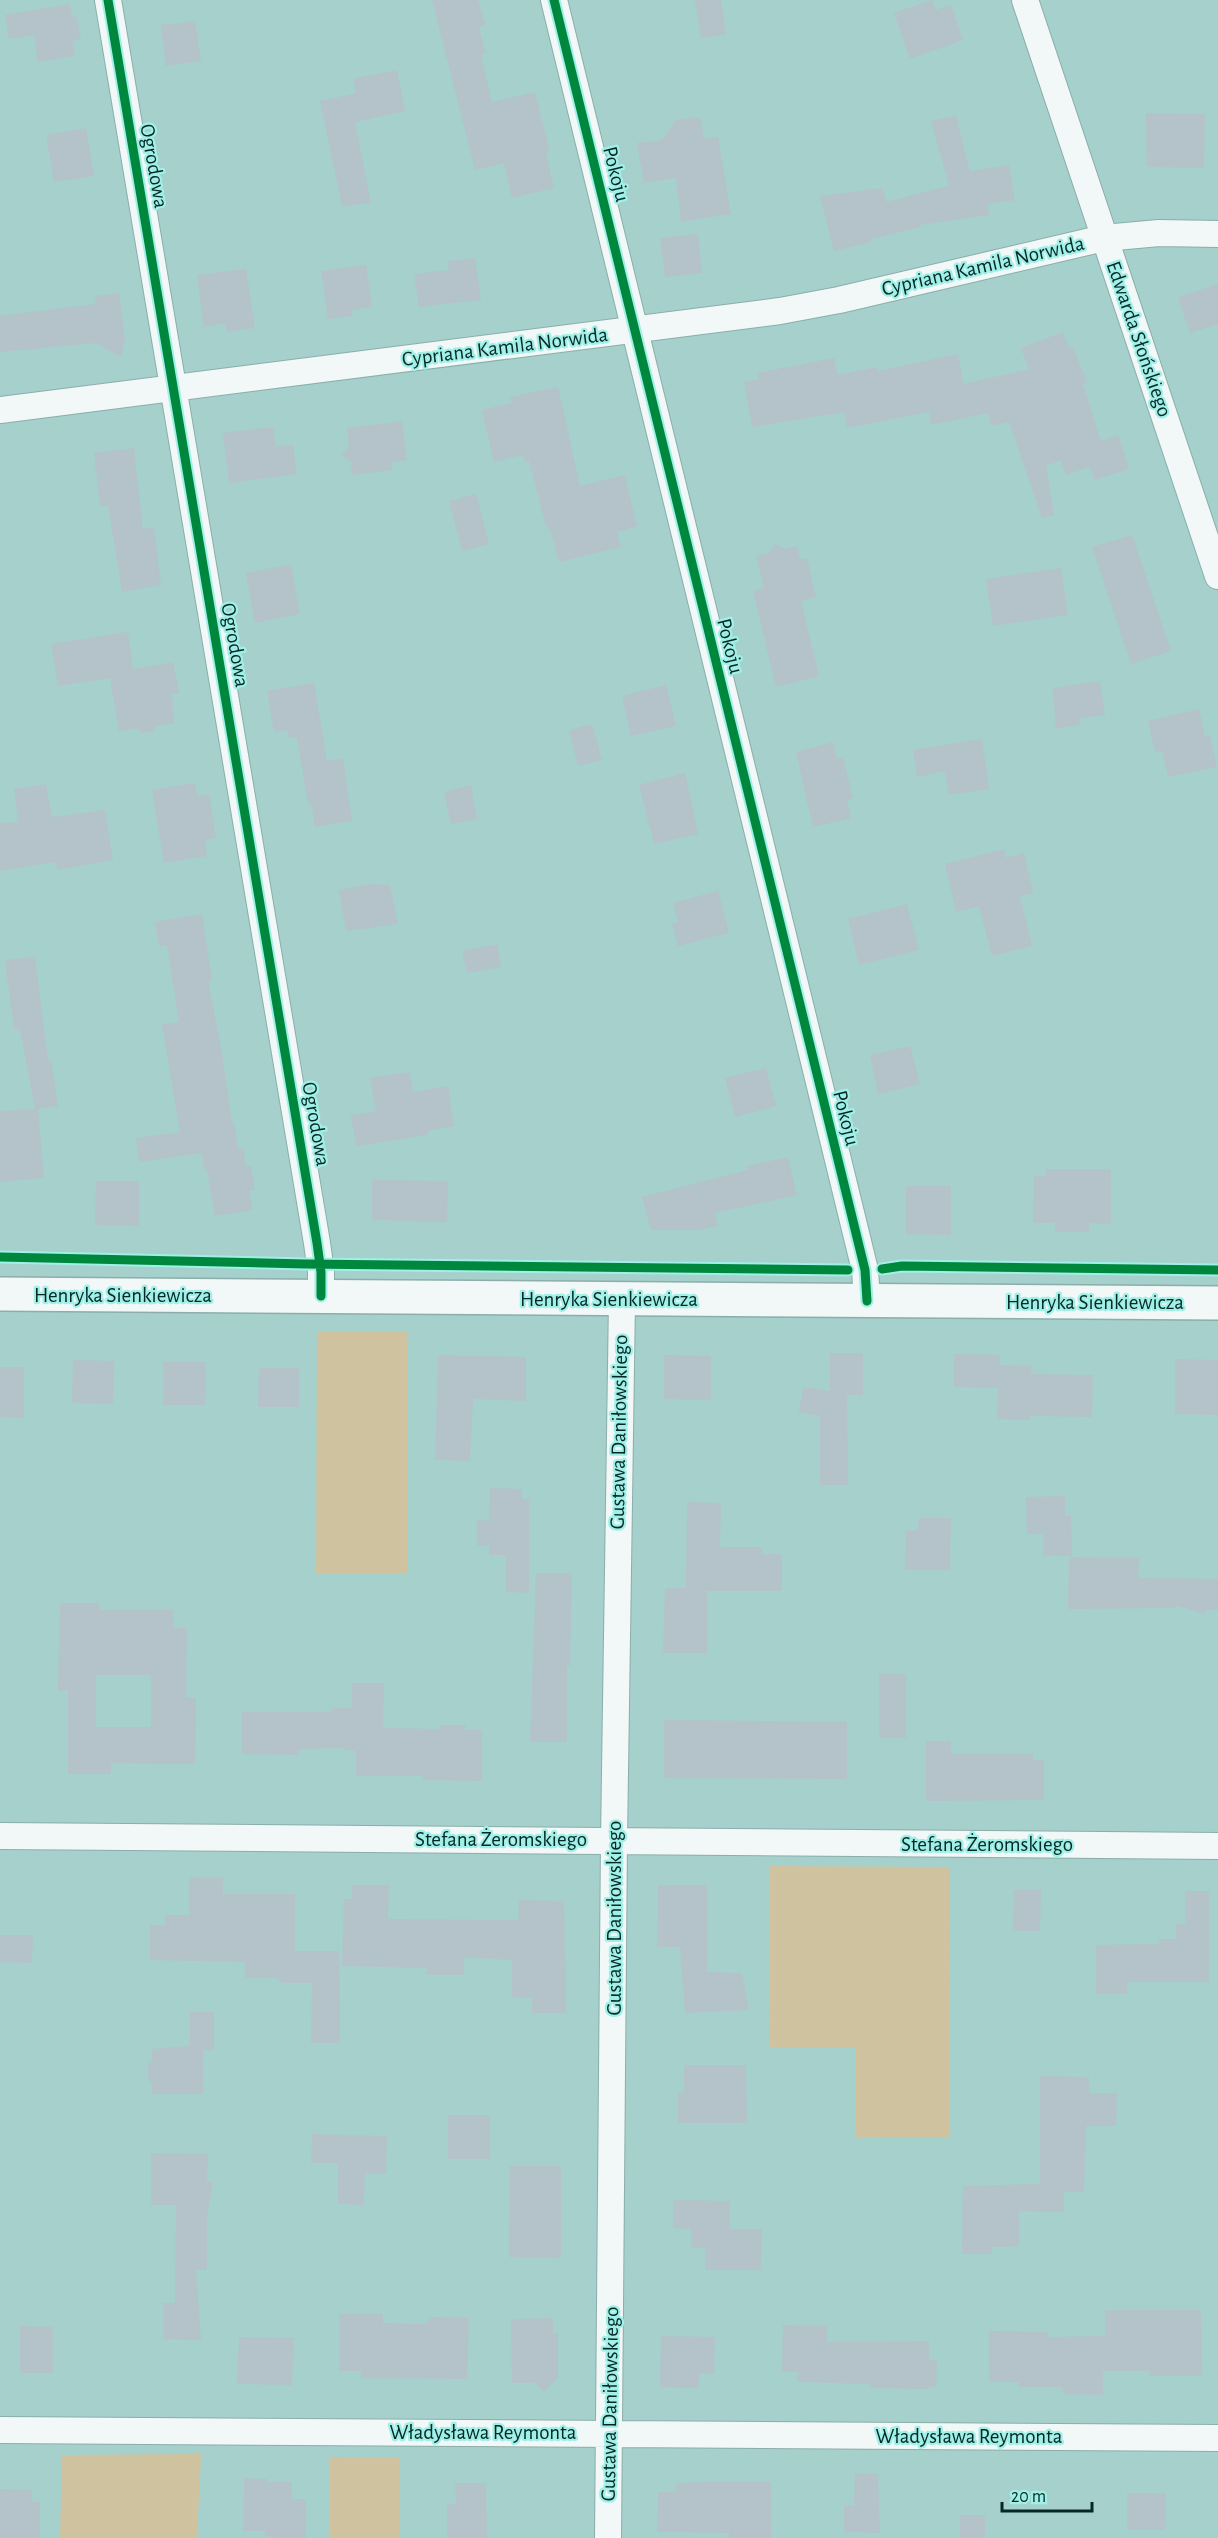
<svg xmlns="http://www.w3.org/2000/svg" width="1218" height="2538" font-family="'Alegreya Sans',sans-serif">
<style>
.green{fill:#cec29f}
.building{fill:#b4c2ca;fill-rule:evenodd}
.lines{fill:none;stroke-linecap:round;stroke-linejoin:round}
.street-casing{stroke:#8baeaa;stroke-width:28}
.secondary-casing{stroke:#8baeaa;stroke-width:36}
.street{stroke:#f2f8f7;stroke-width:26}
.secondary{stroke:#f2f8f7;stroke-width:33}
.cycleway-casing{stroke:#a0f0e8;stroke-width:13}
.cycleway{stroke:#00873e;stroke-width:9}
.labels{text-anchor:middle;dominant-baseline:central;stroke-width:4.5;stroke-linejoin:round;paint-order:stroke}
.street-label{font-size:21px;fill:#052826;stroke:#a0f0e8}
</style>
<rect width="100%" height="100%" fill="#a5d0cc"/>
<path class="green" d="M317,1331L407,1332V1573H316Z
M770,1866L950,1867L949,2138L856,2137V2048L769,2047Z
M201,2454L197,2538H60L62,2455Z
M330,2457L400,2458V2538H330Z"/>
<path class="building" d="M432,0H478L485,25L479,26L485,53L481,54L492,102L535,92L550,152L546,153L554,188L512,198L504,163L475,170Z
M695,0H721L726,34L701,38Z
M932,0L936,10L951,5L963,40L910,59L894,13Z
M70,4L72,17L76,16L81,39L72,41L75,56L38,62L34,35L9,39L5,15Z
M195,21L201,61L166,66L161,25Z
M397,70L405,111L355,122L371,203L342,206L320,101L356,93L353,79Z
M1146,113L1205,114L1204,168L1147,167Z
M956,115L970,171L1009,165L1015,200L988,204L989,215L920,225V227L871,239V242L834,251L820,196L882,188L886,202L949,186L931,121Z
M700,117L704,139L718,137L731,214L681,222L676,178L644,183L637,143L662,140L676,120Z
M86,128L94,176L54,182L46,135Z
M698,234L702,273L665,277L660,238Z
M475,258L481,300L419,307L414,274L449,270L448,261Z
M366,265L372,307L352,310V316L328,319L321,271Z
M246,269L255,328L227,332L225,323L204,327L197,275Z
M1218,284V324L1190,333L1178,297Z
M119,293L125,339L121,357L96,343L0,352V316L96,304L95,296Z
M1063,332L1069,349L1073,347L1087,383L1083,384L1101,441L1118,435L1129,469L1095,480L1090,467L1066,475L1061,461L1046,465L1054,515L1042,518L1009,422L991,426L988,413L931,425L929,412L847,428L844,412L752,427L744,382L759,379L757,373L834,358L837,375L877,367L878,371L958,354L964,384L1029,369L1021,348Z
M558,387L580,486L625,475L637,526L617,532L621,547L559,562L550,529L547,530L529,461L525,462L523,455L494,462L482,410L512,403L510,397Z
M402,421L407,460L392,462V470L352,475L351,462L341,456L349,446L347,428Z
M273,427L276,447L293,445L297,474L229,483L223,433Z
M134,448L143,529L154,527L161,585L122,592L108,505L100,506L94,453Z
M476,494L489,544L462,551L449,501Z
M1132,535L1171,651L1131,664L1092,547Z
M775,544L784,549L797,546L800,559L807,558L816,597L801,601L819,676L776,687L753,591L764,588L756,556L769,553Z
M291,564L300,614L255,623L246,573Z
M1061,568L1068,615L993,626L986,579Z
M128,632L133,669L173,662L179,693L172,694L174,723L156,726L153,731L142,733L137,728L119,732L110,678L58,686L51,644Z
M1100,681L1105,715L1079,718L1080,725L1056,729L1053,688Z
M314,683L327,761L343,758L352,821L315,827L311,803L308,804L297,737L289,738L287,730L274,732L267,691Z
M666,685L676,726L631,736L622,696Z
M1199,709L1205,737L1210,736L1217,767L1168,777L1162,751L1155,752L1148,721Z
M592,724L602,760L578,766L569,730Z
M982,739L989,789L948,795L945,771L917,777L913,750Z
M833,742L837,758L843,757L853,798L847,800L851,818L813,827L796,752Z
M685,773L698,834L654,844L639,785Z
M195,783L198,796L209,794L216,838L205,840L207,856L164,863L152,790Z
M46,784L52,817L105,810L113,860L57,870L56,862L0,871V823L18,822L14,789Z
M471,785L477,819L451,824L444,792Z
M1004,849L1006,858L1024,853L1033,893L1020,896L1032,946L992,956L979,906L956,912L945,864Z
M368,884L390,885L398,924L346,931L339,890Z
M718,891L729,933L678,946L672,924L678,922L673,903Z
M907,904L919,950L859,965L848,919Z
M202,914L212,980L208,981L222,1053L232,1123L234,1122L238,1149L243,1148L246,1167L251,1166L255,1190L249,1191L253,1210L215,1216L207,1171L204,1168L202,1153L139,1162L136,1138L180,1132L162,1024L179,1022L167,945L159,946L155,922Z
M497,944L501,967L467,973L462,951Z
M35,957L48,1060H51L58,1106L38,1109L44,1178L0,1182V1111L35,1109L20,1029H14L5,960Z
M910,1046L920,1084L878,1094L870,1055Z
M766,1068L776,1106L735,1117L725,1078Z
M410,1072L413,1092L448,1086L454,1126L427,1131L428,1135L356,1146L351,1115L376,1111L370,1078Z
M788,1157L797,1195L715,1213L718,1226L700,1230H651L642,1197L748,1170L747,1166Z
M1046,1169H1111V1224L1089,1223V1232H1055V1223H1033L1034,1176H1046Z
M372,1180L448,1181L447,1222L372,1220Z
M96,1181H139V1226L95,1225Z
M906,1186H951V1235L906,1234Z
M830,1353H863V1395H847L848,1485H820V1416L799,1412L803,1387L830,1391Z
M954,1354L1000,1355V1365L1031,1366V1374L1093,1375L1092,1417L1030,1416V1420L997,1419L998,1388L954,1387Z
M438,1355L526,1357V1401L473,1399L470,1461L435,1460Z
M664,1355L711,1356V1400L664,1399Z
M1175,1359L1218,1360V1415L1175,1414Z
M73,1360L114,1361L113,1404L72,1403Z
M163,1362H206L205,1405H163Z
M0,1367H24V1418L0,1417Z
M259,1368H299V1407H258Z
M490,1488L522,1489V1499H529V1593L506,1592V1555H489V1546H477V1520L489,1521Z
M1065,1496V1516H1071L1072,1556L1043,1555V1534H1027L1026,1497Z
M687,1502L721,1503L720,1547H762V1554H782V1591H707V1653H663L665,1588H686Z
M919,1518H951L950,1570H905L906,1530H918Z
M1069,1557L1139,1558L1138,1578L1218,1579V1610H1205V1614L1175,1605V1608L1068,1609Z
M536,1573H572L570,1666L567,1665V1742H530Z
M60,1603H99V1610H174L173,1628H187L186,1697L196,1698L195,1764L111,1763V1774H68V1690L58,1691ZM96,1675H151V1727H96Z
M879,1674H906V1738H879Z
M352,1683H384L383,1728L440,1729V1725H466L465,1730H482V1781L423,1780V1776H356V1751L345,1750V1748L299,1749V1755L242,1754V1712H332V1708H352Z
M664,1720L847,1722V1779L664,1778Z
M926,1741H951V1754H1033V1760H1044V1800L926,1801Z
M189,1877L223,1878V1894H295V1951H339L340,2043H311L312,1983H282L277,1978H245V1962L150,1960V1925H165V1915H189Z
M352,1885H389L388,1919L518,1920L519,1900L564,1901L566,2013H532V1998L512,1997V1960L464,1957V1975H426L427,1968L342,1966L344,1899H352Z
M658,1885H707V1972L742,1973L749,2010L685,2013L680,1947H657Z
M1014,1890H1041L1040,1931H1013Z
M1185,1891H1209V1982H1127V1994H1096V1945L1159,1944V1939H1176V1924H1185Z
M0,1935H33L32,1963L0,1962Z
M190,2012H214V2050H203V2094H152V2083L148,2078V2065L152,2061V2049L190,2046Z
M684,2065H746L747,2123H678V2093H684Z
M1040,2076L1089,2077V2093H1117L1116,2126H1086L1084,2192H1064V2212L1019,2211V2245H1015L1014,2247H992V2254H962L963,2186L1040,2184Z
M448,2115H490V2159H448Z
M312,2134L387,2136L386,2174L365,2173L364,2205L338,2204V2163H311Z
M151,2153L208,2154L207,2182H213L207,2216V2270H196L201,2340L163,2339V2303H175L176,2205H151Z
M510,2166H561V2258L509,2257Z
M673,2200L730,2201L729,2229H762L761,2270H705V2248H691V2229L673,2228Z
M1105,2310H1201L1202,2376H1149V2371H1103V2395L1063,2394V2387H1019L1018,2382L989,2381V2331L1049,2332L1048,2337L1105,2336Z
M339,2314H383V2323L425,2324L432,2317L469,2318L467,2379L361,2378V2371H339Z
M553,2318V2333H558V2378L544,2392L535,2383H512L511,2319Z
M783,2325L827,2326V2342L929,2341V2360H937L936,2387H929V2389L869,2388V2384L797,2382L798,2372H782Z
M20,2326L53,2327V2373H20Z
M661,2336L715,2337L714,2374L699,2373V2388L660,2387Z
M239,2337L294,2338L292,2385L237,2384Z
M855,2473L878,2474L880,2533L844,2532V2505L854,2506Z
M244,2478L268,2479V2482H292V2499H306V2538H279L265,2536V2531H243Z
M712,2482H771V2538H729V2533L657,2532L658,2492H675L677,2483Z
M455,2483H486L487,2538H447V2504L456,2505Z
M0,2489L32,2490V2502H40V2538H0Z
M1127,2493H1166L1165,2530H1127Z
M960,2515H985V2538H960Z"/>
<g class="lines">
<g class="street-casing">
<path id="street" d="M108,0L317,1243L321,1272V1296
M554,0L865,1270L867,1301
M1025,0L1218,576
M0,410L780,311L839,300L1104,238L1159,233L1218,234
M0,1836L1218,1846
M0,2430L1218,2438
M608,2538L614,1840L622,1299"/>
</g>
<g class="secondary-casing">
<path id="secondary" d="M0,1294L1218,1303"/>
</g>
<use href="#street" class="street"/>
<use href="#secondary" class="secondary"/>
<g class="cycleway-casing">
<path id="cycleway" d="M108,0L317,1243L321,1272V1296
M554,0L865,1270L867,1301
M0,1257L306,1264L848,1270
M882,1269L902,1266L1218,1270"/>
</g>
<use href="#cycleway" class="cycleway"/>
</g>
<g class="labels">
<g class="street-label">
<text transform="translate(154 166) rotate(80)">Ogrodowa</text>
<text transform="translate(616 174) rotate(76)">Pokoju</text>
<text transform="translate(983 266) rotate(-13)">Cypriana Kamila Norwida</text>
<text transform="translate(1139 339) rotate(71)">Edwarda Słońskiego</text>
<text transform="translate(505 347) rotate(-7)">Cypriana Kamila Norwida</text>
<text transform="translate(235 645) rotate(80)">Ogrodowa</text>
<text transform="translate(730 646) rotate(76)">Pokoju</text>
<text transform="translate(846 1118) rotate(76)">Pokoju</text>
<text transform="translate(316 1124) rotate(80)">Ogrodowa</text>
<text x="123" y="1295">Henryka Sienkiewicza</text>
<text x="609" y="1299">Henryka Sienkiewicza</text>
<text x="1095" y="1302">Henryka Sienkiewicza</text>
<text transform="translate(619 1432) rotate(-89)">Gustawa Daniłowskiego</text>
<text x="501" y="1839">Stefana Żeromskiego</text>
<text x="987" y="1844">Stefana Żeromskiego</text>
<text transform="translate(614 1918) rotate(-90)">Gustawa Daniłowskiego</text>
<text transform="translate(610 2404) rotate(-89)">Gustawa Daniłowskiego</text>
<text x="483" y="2432">Władysława Reymonta</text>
<text x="969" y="2436">Władysława Reymonta</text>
</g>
</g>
<path d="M1002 2502v9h90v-9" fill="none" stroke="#052826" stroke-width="3"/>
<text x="1011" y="2502" font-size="18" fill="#052826" stroke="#a0f0e8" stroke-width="4.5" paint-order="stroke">20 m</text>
</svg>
